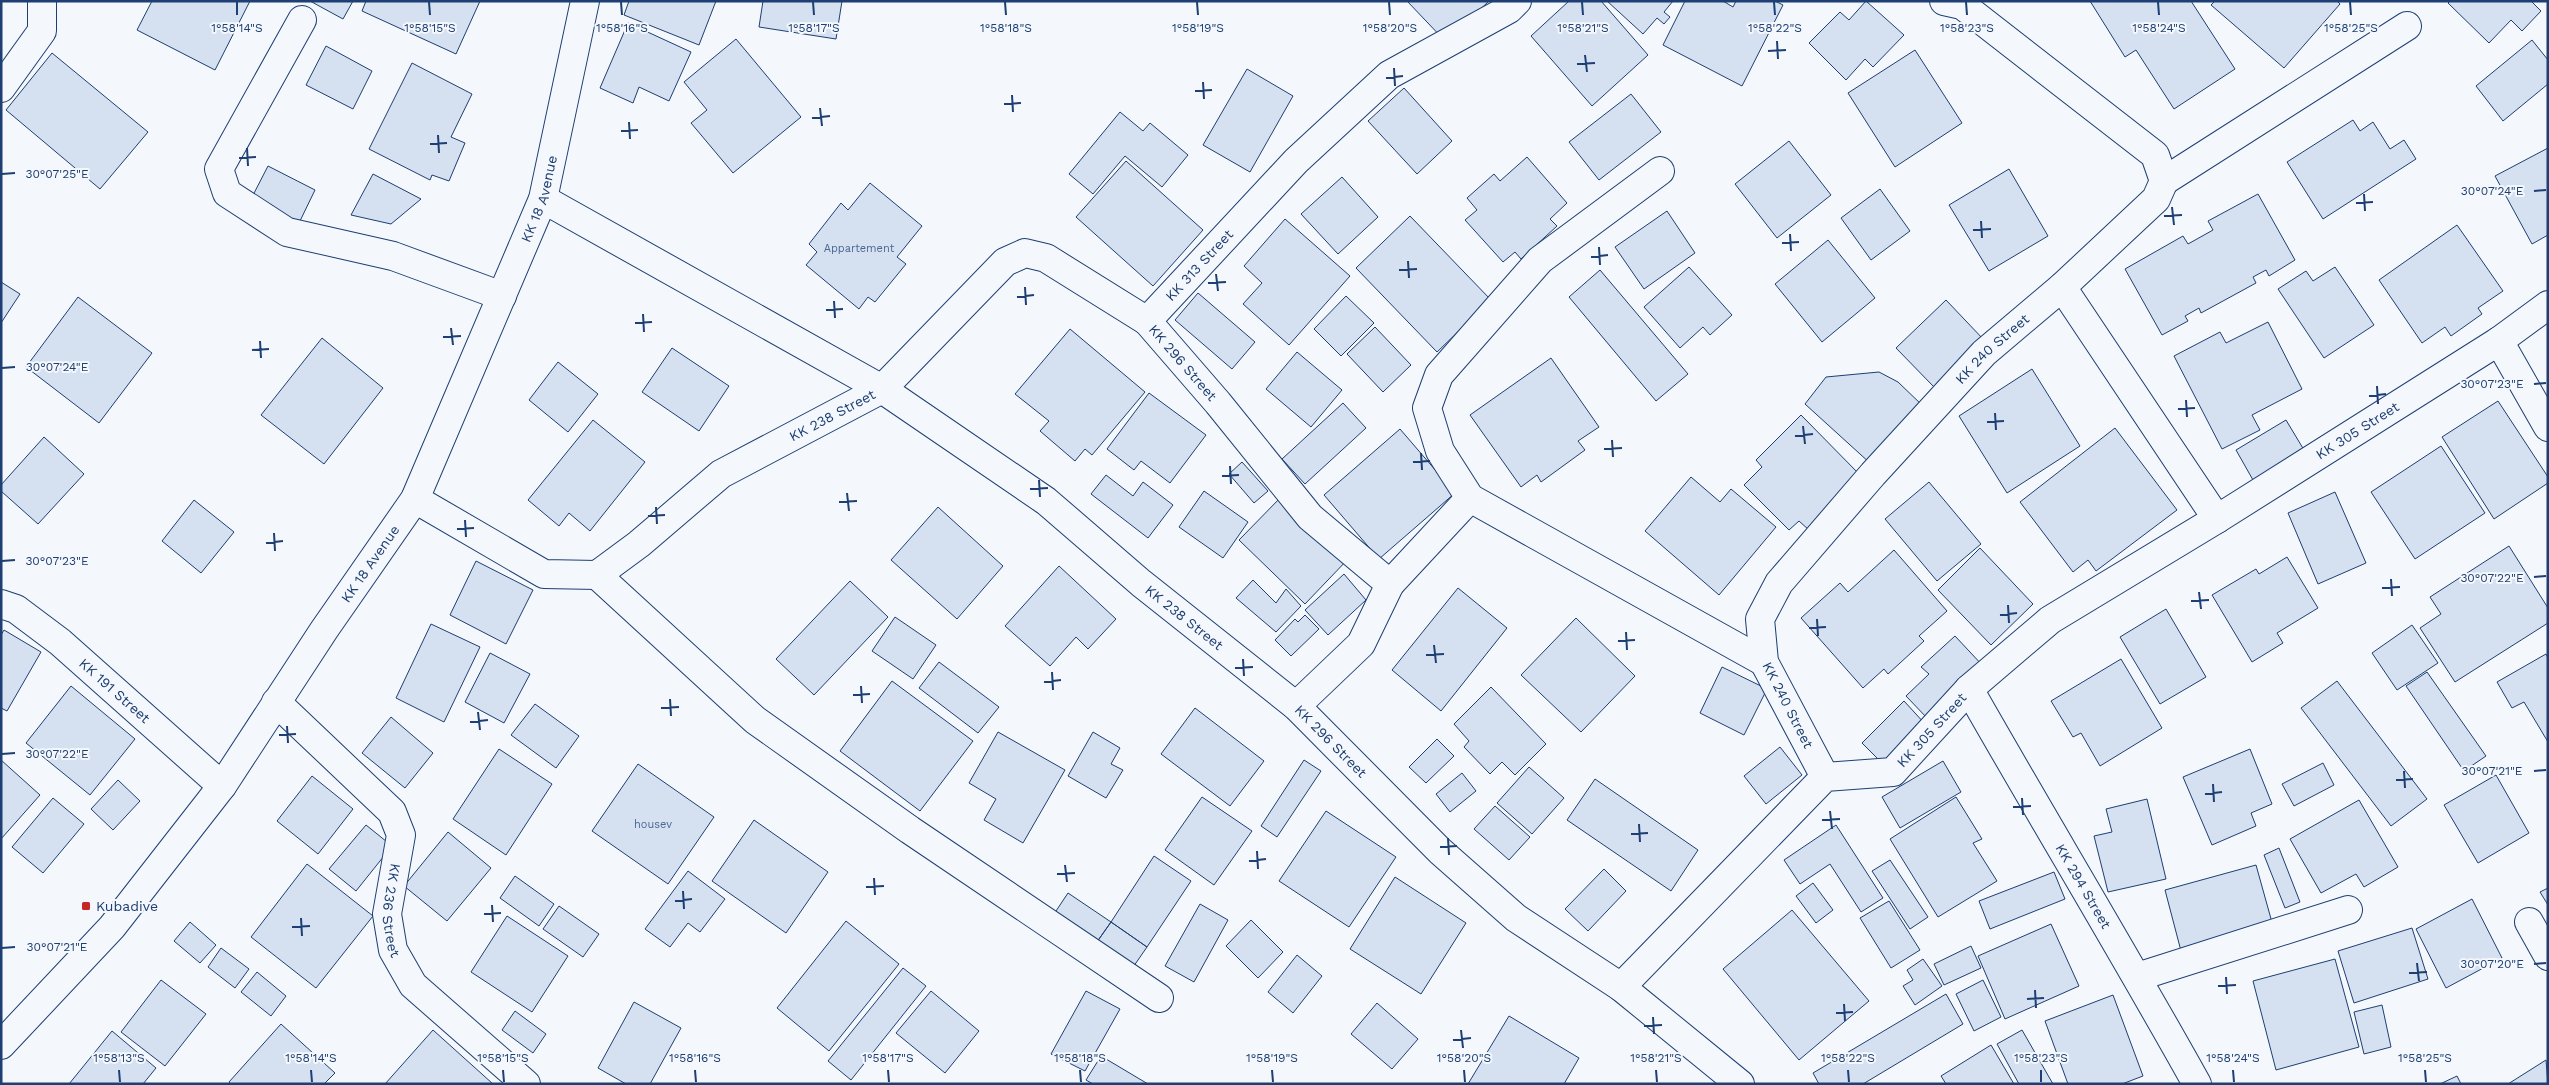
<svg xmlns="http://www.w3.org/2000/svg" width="2549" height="1085" font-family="'Work Sans',sans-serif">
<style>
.building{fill:#d5e0f0;stroke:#1d3f73}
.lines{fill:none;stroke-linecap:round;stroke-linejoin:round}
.minor-casing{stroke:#1d3f73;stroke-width:30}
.secondary-casing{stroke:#1d3f73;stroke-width:30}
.minor{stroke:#f4f7fb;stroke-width:28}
.secondary{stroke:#f4f7fb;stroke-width:28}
.ticks{fill:none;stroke:#1d3f73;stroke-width:2}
.poi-dot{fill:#c62828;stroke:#f4f7fb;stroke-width:2}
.labels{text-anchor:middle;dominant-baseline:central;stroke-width:4;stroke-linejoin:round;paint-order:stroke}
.number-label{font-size:11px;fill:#4b6792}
.street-label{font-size:14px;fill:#1d3f73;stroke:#f4f7fb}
.poi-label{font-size:14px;fill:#1d3f73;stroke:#f4f7fb;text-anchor:start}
.ticks-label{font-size:12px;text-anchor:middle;fill:#1d3f73;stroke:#f4f7fb;stroke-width:4;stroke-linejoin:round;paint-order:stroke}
</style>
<rect width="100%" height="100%" fill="#f4f7fb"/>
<path class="building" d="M152,1H250L215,70L137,30Z
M310,1H353L343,19Z
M366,1H480L456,54L362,11Z
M629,1H716L699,45L624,15Z
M763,1H842L836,39L759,27Z
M1407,1H1489L1446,42Z
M1569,1H1601L1648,55L1592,106L1531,36Z
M1607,1H1673L1664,12L1670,17L1664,24L1657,18L1643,34Z
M1685,1H1723L1733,7L1736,1H1775L1783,5L1742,86L1663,45Z
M1866,1L1904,35L1873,67L1865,59L1846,80L1809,43L1840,12L1849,20Z
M2090,1H2191L2235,69L2174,109L2136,50L2125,57Z
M2215,1H2337L2340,4L2284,68L2211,5Z
M2450,1H2531L2541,11L2522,31L2511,20L2489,43L2448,3Z
M628,23L691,52L669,101L639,87L633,103L600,88Z
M736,39L801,117L733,173L691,123L707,110L684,82Z
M2532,40L2548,60V84L2503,121L2476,86Z
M326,46L372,71L353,109L306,85Z
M1915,50L1962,123L1895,167L1848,93Z
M52,53L148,132L100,189L6,110Z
M412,63L472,94L451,137L465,143L449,181L432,175L430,180L369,149Z
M1247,69L1293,96L1250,172L1203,145Z
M1404,88L1452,141L1417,174L1368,121Z
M1631,94L1661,132L1599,180L1569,142Z
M1120,112L1143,131L1150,123L1188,155L1162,187L1125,156L1093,194L1069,174Z
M2353,120L2360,131L2373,122L2390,149L2404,140L2416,159L2323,219L2287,162Z
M1789,141L1831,195L1777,238L1735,184Z
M2548,148V235L2532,244L2495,176Z
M1527,157L1567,203L1550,219L1557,226L1521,259L1515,252L1503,262L1465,220L1477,210L1467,198L1494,174L1500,181Z
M1126,161L1203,230L1153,286L1076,217Z
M268,166L315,190L299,223L251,199Z
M2009,169L2048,236L1989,271L1949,205Z
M373,174L421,199L391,224L351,215Z
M1342,177L1378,217L1338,254L1301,214Z
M870,183L922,226L897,257L906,264L875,302L868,297L859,309L806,265L817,252L809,244L841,203L848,210Z
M1880,189L1910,231L1871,260L1841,218Z
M2258,194L2295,260L2269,276L2266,270L2253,277L2256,283L2201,313L2199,308L2185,316L2188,321L2162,335L2125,269L2183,236L2188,244L2213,230L2208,221Z
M1667,211L1695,253L1644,289L1615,247Z
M1410,216L1491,300L1437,352L1356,268Z
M1285,219L1350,276L1289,345L1243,304L1262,283L1244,266Z
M2457,225L2503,291L2478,308L2482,314L2451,336L2445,327L2422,343L2379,280Z
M1828,240L1875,298L1822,342L1775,284Z
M1689,267L1732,315L1710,335L1703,327L1680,348L1644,307Z
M2335,267L2374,325L2324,358L2278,289L2306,271L2313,281Z
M1600,270L1688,374L1656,401L1569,297Z
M1,282L20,294L1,323Z
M1198,293L1255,342L1232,369L1175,320Z
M1346,296L1374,323L1341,356L1314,329Z
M78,297L152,353L99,423L26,367Z
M1946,300L1984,340L1934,387L1896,348Z
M2268,322L2302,389L2252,415L2260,430L2222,449L2174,356L2220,332L2226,343Z
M1375,327L1411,365L1383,392L1347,354Z
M1070,329L1145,392L1092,455L1085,449L1075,461L1040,431L1049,421L1015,394Z
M322,338L383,388L324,464L261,415Z
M672,348L729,386L699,431L642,392Z
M1297,352L1342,390L1311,427L1266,389Z
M1551,358L1599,427L1578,441L1585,450L1541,482L1537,475L1521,487L1470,415Z
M558,362L598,394L568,432L529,400Z
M2032,369L2080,446L2007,493L1959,416Z
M1879,372L1898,382L1923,406L1871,464L1805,404L1826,377Z
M1149,393L1206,435L1170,483L1141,461L1134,470L1107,449Z
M2498,401L2548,477V483L2494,519L2442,437Z
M1343,403L1366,428L1305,484L1282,459Z
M1801,415L1862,477L1809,530L1799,521L1789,530L1744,485L1762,467L1756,460Z
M593,420L645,462L590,531L569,513L559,526L528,500Z
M2286,420L2304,450L2253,480L2236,450Z
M2115,428L2177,510L2096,571L2088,560L2073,572L2020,502Z
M1400,429L1455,493L1379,559L1324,495Z
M44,437L84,474L38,524L1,491V485Z
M2441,446L2485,513L2415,559L2371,492Z
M1242,462L1268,491L1254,503L1229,474Z
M1106,475L1133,496L1143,482L1173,505L1148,538L1091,494Z
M1691,477L1720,502L1731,489L1776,527L1719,595L1645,531Z
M1929,482L1981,544L1937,581L1885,519Z
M1204,491L1248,522L1223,558L1179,527Z
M2335,492L2366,563L2318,584L2288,513Z
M1283,495L1349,558L1305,604L1239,540Z
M194,500L234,532L201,573L162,541Z
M938,507L1003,566L957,619L891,560Z
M2509,546L2548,608V623L2455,682L2420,628L2441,614L2430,597Z
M1980,548L2033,604L1991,645L1938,590Z
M1894,550L1947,611L1919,636L1924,641L1888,674L1884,669L1863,688L1801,618L1840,583L1848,592Z
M2287,557L2318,608L2277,633L2283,643L2252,662L2212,595L2256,569L2259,574Z
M476,561L533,590L506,644L450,615Z
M1059,566L1116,619L1088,649L1076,637L1050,666L1005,626Z
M1344,574L1366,600L1328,635L1305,610Z
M1253,580L1276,603L1286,589L1301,606L1276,632L1236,598Z
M850,581L888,617L814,695L776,659Z
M1458,588L1507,628L1441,711L1392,670Z
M2166,609L2206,677L2160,704L2120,637Z
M1305,615L1319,629L1291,656L1275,640L1295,619L1298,622Z
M895,617L936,645L913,679L872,651Z
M1576,618L1635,676L1581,732L1521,675Z
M431,624L480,647L444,722L396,698Z
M2412,625L2438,663L2397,690L2372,653Z
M4,630L41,652L7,711L1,708V635Z
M1955,636L1984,667L1928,719L1906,696L1929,674L1921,667Z
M490,653L530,674L504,723L465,702Z
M2546,654L2548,658V742L2524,702L2512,708L2497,682Z
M2121,659L2162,728L2100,766L2081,733L2073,737L2051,701Z
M939,662L999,707L978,733L919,688Z
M1722,667L1767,689L1744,735L1700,713Z
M2427,672L2486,756L2464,771L2406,686Z
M892,681L973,741L920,811L840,751Z
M2337,681L2427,799L2391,826L2301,708Z
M71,686L135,739L90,795L26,743Z
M1491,687L1546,744L1515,775L1502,762L1490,774L1464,747L1469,741L1454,724Z
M1904,701L1926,725L1885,766L1862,743Z
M535,704L579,736L556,768L511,735Z
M1195,708L1264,761L1230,806L1161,754Z
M391,717L433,753L405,788L362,753Z
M998,732L1065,770L1023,843L984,820L996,799L969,783Z
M1093,732L1120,748L1111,764L1123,770L1106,798L1068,776Z
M1437,739L1454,756L1426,783L1409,767Z
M1780,747L1802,775L1766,804L1744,776Z
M499,749L552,784L506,855L453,819Z
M2250,749L2272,804L2251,813L2256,826L2212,845L2183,777Z
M1,760L40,795L1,839Z
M1304,760L1321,771L1277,837L1261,826Z
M1943,761L1961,792L1900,828L1882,797Z
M2323,763L2334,785L2294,806L2282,784Z
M638,764L714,817L668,884L592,831Z
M1529,767L1564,798L1532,834L1497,803Z
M1462,773L1476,791L1450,812L1436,794Z
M2496,775L2529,833L2478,863L2444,805Z
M312,776L353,809L318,854L277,821Z
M1595,779L1698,850L1671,891L1567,820Z
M118,780L140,801L113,830L91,809Z
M1202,797L1252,831L1214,885L1165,850Z
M1956,797L1982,839L1973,843L1997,881L1938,917L1890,839Z
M53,798L84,824L43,873L12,847Z
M2147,799L2166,879L2108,892L2094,836L2112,832L2106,809Z
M2359,800L2398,867L2364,887L2356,874L2321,893L2290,839Z
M1495,806L1530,837L1509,860L1474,829Z
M1326,811L1396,857L1349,927L1279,881Z
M754,820L828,872L786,933L712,881Z
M366,825L392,846L356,891L329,869Z
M1836,825L1883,898L1861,912L1830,864L1800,884L1784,860Z
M448,832L491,868L447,921L404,886Z
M2279,848L2300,902L2285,908L2264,855Z
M1154,856L1191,881L1147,947L1111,922Z
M1890,860L1928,917L1910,929L1872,871Z
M307,864L373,916L316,988L251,937Z
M2256,865L2273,926L2181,951L2165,890Z
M1604,869L1626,891L1588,931L1565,909Z
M688,871L725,899L700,932L688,923L670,947L645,929Z
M2054,872L2065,899L1990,929L1979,901Z
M515,876L554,904L539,926L500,898Z
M1395,877L1466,923L1421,994L1350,949Z
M1813,883L1833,910L1816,923L1796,896Z
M2548,888V905L2540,892Z
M1068,893L1111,922L1092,949L1050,920Z
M2472,899L2502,958L2446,988L2416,929Z
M1889,901L1920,950L1891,968L1860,918Z
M1200,904L1228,920L1194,982L1165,966Z
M559,906L599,934L583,957L543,929Z
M1792,910L1869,1001L1799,1060L1723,969Z
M507,916L568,956L532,1012L471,972Z
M1251,920L1283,952L1258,978L1226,946Z
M846,921L899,964L829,1051L777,1008Z
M190,922L216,945L200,963L174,941Z
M1111,922L1147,947L1129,973L1092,949Z
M2051,924L2079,986L2005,1019L1978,956Z
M2412,928L2428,979L2354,1003L2338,951Z
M1971,946L1981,968L1944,985L1934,964Z
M221,948L249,969L235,988L208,967Z
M1297,955L1322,976L1293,1013L1268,992Z
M1923,959L1942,986L1915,1005L1903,986L1913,980L1907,970Z
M2335,959L2359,1047L2276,1070L2253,981Z
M903,968L926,986L851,1080L828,1061Z
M257,972L286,996L271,1016L241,992Z
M161,980L206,1014L165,1066L121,1032Z
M1983,980L2001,1017L1974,1031L1956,994Z
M931,991L979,1031L945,1073L896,1033Z
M1086,991L1120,1009L1085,1071L1051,1054Z
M1946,994L1963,1024L1863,1084H1819L1813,1073Z
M2113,995L2143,1076L2122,1084H2068L2045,1021Z
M634,1002L681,1028L650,1084H626L598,1068Z
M1377,1003L1418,1039L1392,1069L1351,1034Z
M2382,1005L2391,1047L2364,1054L2354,1012Z
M515,1011L546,1034L533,1053L502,1030Z
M1509,1016L1579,1058L1564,1084H1468Z
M281,1024L335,1073L324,1084H231L229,1082Z
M433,1030L493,1084H385Z
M2022,1030L2053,1084H2019L1997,1044Z
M112,1031L156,1068L143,1084H69Z
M1991,1045L2014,1084H1946L1941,1076Z
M1101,1056L1148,1084H1093L1086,1080Z
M2546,1060L2548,1084H2508Z
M2457,1076L2461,1084H2440Z"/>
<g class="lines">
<g class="minor-casing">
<g id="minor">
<path d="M302,20L219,169L227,193L287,232L393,256L502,296"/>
<path d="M1,88L42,31V1"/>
<path d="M1660,171L1540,260L1439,375L1427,408L1440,451L1470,498L1764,662"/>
<path d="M2164,181L2407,26"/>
<path d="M2062,287L2217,519"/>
<path id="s1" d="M1147,321L1218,403L1310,517L1390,584L1361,644L1296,706"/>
<path d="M2499,341L2548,427"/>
<path id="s2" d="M415,499L544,574L597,575L639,544L721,474L882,389L1005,262L1025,253L1046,258L1147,321L1296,161L1389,75L1509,9L1517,1"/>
<path d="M597,575L755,720L910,830L1159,998"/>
<path d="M1390,584L1470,498"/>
<path id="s3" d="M1,604L16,609L60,642L222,786"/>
<path id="s4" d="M1969,689C2044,821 2123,951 2197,1084"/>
<path id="s5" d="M276,702L392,812L401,835L387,914L393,950L413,985L526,1084"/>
<path id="s6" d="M1825,777L1764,662L1760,619L1779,583L1873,474L1984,353L2062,287L2156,199L2164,181L2155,155L1962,5L1944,1"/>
<path d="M2529,922L2548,956"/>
<path d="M2137,977L2348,910"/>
<path id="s7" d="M1621,987L1825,777L1893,772L1969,689L2050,620L2217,519L2499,341L2548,305"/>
</g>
</g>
<g class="secondary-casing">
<g id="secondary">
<path id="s8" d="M543,199L882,389L1046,501L1141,583L1296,706L1440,851L1516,918L1621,987L1740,1084"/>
<path id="s9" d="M1,1045L112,927L222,786L324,630L415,499L543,199L585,1"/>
</g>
</g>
<use href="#minor" class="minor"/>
<use href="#secondary" class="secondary"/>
</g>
<path class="ticks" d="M237,2V15M429,2L430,15M621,2L622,15M813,2L814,15M1005,2L1006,15M1197,2L1198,15M1389,2L1390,15M1582,2L1583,15M1774,2L1775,15M1966,2L1967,15M2158,2L2159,15M2350,2L2351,15M1777,41L1778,59M1768,51L1786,50M1585,55L1587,72M1577,64L1595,63M1394,68L1395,86M1386,78L1403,76M1203,82L1204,99M1195,91L1212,90M1012,95L1013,112M1004,104L1021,103M820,108L822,126M812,118L830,116M629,122L630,139M621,131L638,130M438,135L439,153M430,144L447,143M247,148L248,166M239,158L256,157M2,174L15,173M2534,191L2546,190M2364,194L2365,211M2356,203L2373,202M2172,207L2174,225M2164,216L2182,215M1981,221L1982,238M1973,230L1991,229M1790,234L1791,251M1782,243L1799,242M1599,247L1600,265M1591,257L1608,255M1408,261L1409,278M1399,270L1417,269M1216,274L1218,291M1208,283L1226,282M1025,287L1026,305M1017,297L1034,295M834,301L835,318M826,310L843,309M643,314L644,332M635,323L652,322M451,328L453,345M443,337L461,336M260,341L261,358M252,350L269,349M2,368L15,367M2534,384L2546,383M2377,386L2378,404M2369,396L2386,394M2186,400L2187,417M2178,409L2195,408M1995,413L1996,430M1987,422L2004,421M1803,426L1805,444M1795,436L1813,434M1612,440L1613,457M1604,449L1622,448M1421,453L1422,470M1413,462L1430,461M1230,466L1231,484M1222,476L1239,475M1039,480L1040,497M1030,489L1048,488M847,493L849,511M839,502L857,501M656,507L657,524M648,516L665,515M465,520L466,537M457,529L474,528M274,533L275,551M266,543L283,541M2,561L15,560M2534,577L2546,576M2391,579L2392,596M2382,588L2400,587M2199,592L2201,609M2191,601L2209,600M2008,605L2009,623M2000,615L2017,613M1817,619L1818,636M1809,628L1826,627M1626,632L1627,650M1618,641L1635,640M1434,645L1436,663M1426,655L1444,654M1243,659L1244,676M1235,668L1253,667M1052,672L1053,690M1044,682L1061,680M861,686L862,703M853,695L870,694M670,699L671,716M661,708L679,707M478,712L480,730M470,722L488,720M287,726L288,743M279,735L296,734M2,754L15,753M2404,771L2405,788M2534,771L2546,770M2396,780L2413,779M2213,784L2214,802M2205,794L2222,792M2022,798L2023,815M2013,807L2031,806M1830,811L1832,829M1822,820L1840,819M1639,824L1640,842M1631,834L1648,833M1448,838L1449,855M1440,847L1457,846M1257,851L1258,869M1249,861L1266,859M1065,865L1067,882M1057,874L1075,873M874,878L875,895M866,887L884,886M683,891L684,909M675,901L692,899M492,905L493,922M484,914L501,913M301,918L302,936M292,927L310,926M2,948L15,947M2417,963L2419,981M2534,964L2546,963M2409,973L2427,972M2226,977L2227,994M2218,986L2236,985M2035,990L2036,1008M2027,999L2044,998M1844,1004L1845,1021M1836,1013L1853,1012M1653,1017L1654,1034M1644,1026L1662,1025M1461,1030L1463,1048M1453,1040L1471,1038M119,1070L120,1082M311,1070L312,1082M503,1070L504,1082M695,1070L696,1082M888,1070L889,1082M1080,1070L1081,1082M1272,1070L1273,1082M1464,1070L1465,1082M1656,1070L1657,1082M1848,1070L1849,1082M2041,1070V1082M2233,1070L2234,1082M2425,1070L2426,1082"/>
<rect class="poi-dot" x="81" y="901" width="10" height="10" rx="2.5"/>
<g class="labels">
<g class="number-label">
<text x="859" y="248">Appartement</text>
<text x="653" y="824">housev</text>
</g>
<g class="street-label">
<text stroke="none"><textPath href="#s9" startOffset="1012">KK 18 Avenue</textPath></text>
<text stroke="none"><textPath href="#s2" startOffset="960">KK 313 Street</textPath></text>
<text stroke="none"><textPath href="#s6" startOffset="531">KK 240 Street</textPath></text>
<text stroke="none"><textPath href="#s1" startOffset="55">KK 296 Street</textPath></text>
<text stroke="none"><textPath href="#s2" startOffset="488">KK 238 Street</textPath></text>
<text stroke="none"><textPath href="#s7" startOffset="941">KK 305 Street</textPath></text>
<text stroke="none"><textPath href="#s9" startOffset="608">KK 18 Avenue</textPath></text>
<text stroke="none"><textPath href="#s8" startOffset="768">KK 238 Street</textPath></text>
<text stroke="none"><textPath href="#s3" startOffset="144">KK 191 Street</textPath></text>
<text transform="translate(1788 705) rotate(63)">KK 240 Street</text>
<text stroke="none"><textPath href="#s7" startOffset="418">KK 305 Street</textPath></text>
<text stroke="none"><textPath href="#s8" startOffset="960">KK 296 Street</textPath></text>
<text stroke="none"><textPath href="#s4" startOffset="228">KK 294 Street</textPath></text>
<text stroke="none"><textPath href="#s5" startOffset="261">KK 236 Street</textPath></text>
</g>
<g class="poi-label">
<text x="96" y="906">Kubadive</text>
</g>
</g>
<g class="ticks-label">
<text x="237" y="32">1°58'14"S</text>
<text x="430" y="32">1°58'15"S</text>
<text x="622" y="32">1°58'16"S</text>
<text x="814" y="32">1°58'17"S</text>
<text x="1006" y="32">1°58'18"S</text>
<text x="1198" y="32">1°58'19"S</text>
<text x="1390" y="32">1°58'20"S</text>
<text x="1583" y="32">1°58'21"S</text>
<text x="1775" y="32">1°58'22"S</text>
<text x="1967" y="32">1°58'23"S</text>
<text x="2159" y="32">1°58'24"S</text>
<text x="2351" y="32">1°58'25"S</text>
<text x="57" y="178">30°07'25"E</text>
<text x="2492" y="195">30°07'24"E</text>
<text x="57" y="371">30°07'24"E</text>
<text x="2492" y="388">30°07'23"E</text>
<text x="57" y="565">30°07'23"E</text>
<text x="2492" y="582">30°07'22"E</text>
<text x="57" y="758">30°07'22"E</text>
<text x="2492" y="775">30°07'21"E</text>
<text x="57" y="951">30°07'21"E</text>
<text x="2492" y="968">30°07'20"E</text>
<text x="119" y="1062">1°58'13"S</text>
<text x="311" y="1062">1°58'14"S</text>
<text x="503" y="1062">1°58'15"S</text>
<text x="695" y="1062">1°58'16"S</text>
<text x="888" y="1062">1°58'17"S</text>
<text x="1080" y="1062">1°58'18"S</text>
<text x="1272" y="1062">1°58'19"S</text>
<text x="1464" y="1062">1°58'20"S</text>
<text x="1656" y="1062">1°58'21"S</text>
<text x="1848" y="1062">1°58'22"S</text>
<text x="2041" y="1062">1°58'23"S</text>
<text x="2233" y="1062">1°58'24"S</text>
<text x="2425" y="1062">1°58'25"S</text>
</g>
<rect width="2549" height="1085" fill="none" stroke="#1d3f73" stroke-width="5"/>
</svg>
